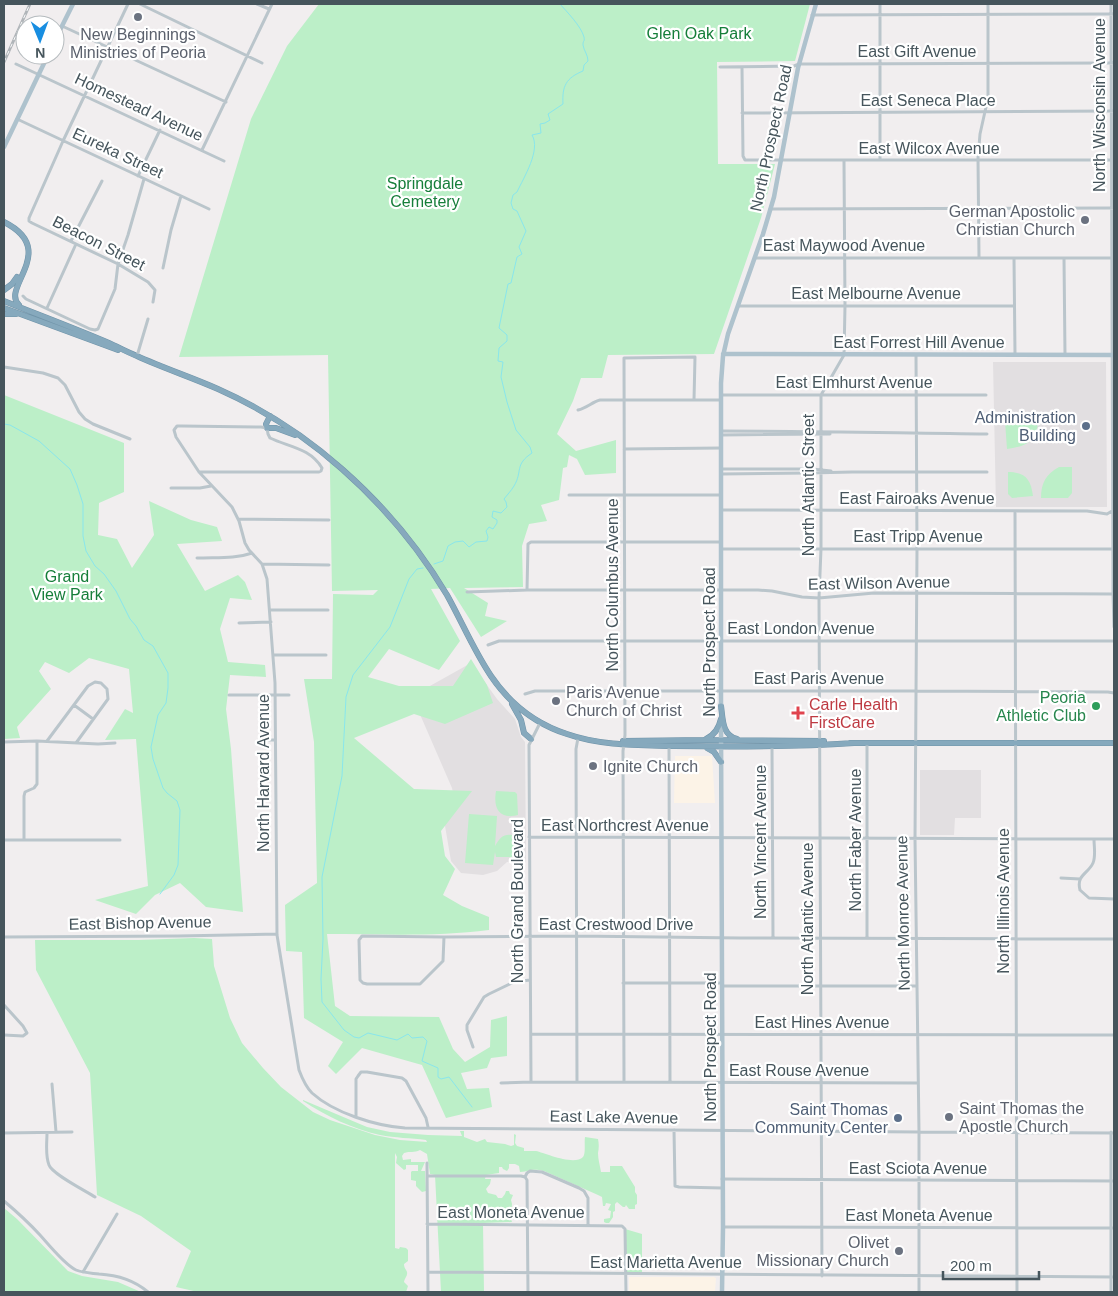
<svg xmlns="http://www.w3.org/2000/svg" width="1118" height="1296" font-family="Helvetica,sans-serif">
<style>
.commercial{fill:#fcf3e7}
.education{fill:#e2dfe1}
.green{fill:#bcefc8}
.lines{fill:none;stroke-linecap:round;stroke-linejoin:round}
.stream{stroke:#89e6ec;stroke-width:1}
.highway-casing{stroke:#7194a9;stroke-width:6}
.minor{stroke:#bac5cb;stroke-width:3}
.major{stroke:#aec2cd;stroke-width:4.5}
.highway{stroke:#86a9bd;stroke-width:5}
.rail-casing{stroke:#b0b5b9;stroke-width:3}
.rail{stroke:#fff;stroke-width:1;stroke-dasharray:4;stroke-linecap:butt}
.worship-dot{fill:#6b7280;stroke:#fff;stroke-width:2}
.service-dot{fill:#5c6f8a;stroke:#fff;stroke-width:2}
.leisure-dot{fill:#2e9e5b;stroke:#fff;stroke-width:2}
.health-dot{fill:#e0444e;stroke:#fff;stroke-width:2}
.labels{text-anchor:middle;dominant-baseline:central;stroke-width:4.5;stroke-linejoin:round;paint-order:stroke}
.park-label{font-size:16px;fill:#167e3a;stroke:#fff}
.worship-label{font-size:16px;fill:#5b616d;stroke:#fff;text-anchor:start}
.street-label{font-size:16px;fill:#46555c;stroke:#fff}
.service-label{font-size:16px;fill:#4e5e75;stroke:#fff;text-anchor:end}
.leisure-label{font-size:16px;fill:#27864d;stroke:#fff;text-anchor:end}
.health-label{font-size:16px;fill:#be3a42;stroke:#fff;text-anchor:start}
</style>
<rect width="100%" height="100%" fill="#f1eeef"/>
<path class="commercial" d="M675,756H712L715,803H674Z
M629,1277H714L716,1278L715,1292H629Z"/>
<path class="education" d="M993,362H1106L1107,507H996Z
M471,663L497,699L515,719L521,737L525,742L526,862H507L497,871L483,875L461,873L451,861L444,820L456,806L452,788L412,696Z
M920,770H981V818H955L954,835H920Z"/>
<path class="green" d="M319,4H810L795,61L717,62L718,164H775L761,218L714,354L608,355L602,378H581L573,401L557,434L576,451L616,440V473L585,475L577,459L569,455L567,467L563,468L559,500L541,505L547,521L529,524L522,546L523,587L464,588L488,603L485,616L507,621L481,637L450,588L431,589L460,641L439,670L389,649L368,677L399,686H453L471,659L487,685L493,703L445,724L414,714L354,738L414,789L472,791L441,831L445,856L455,869L443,895L462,906L489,917V930C436,937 380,934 327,934L335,1006L350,1016L439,1017L453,1049L465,1062L490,1047L491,1020L507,1016V1056L491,1058L487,1068L461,1073L467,1089L489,1088L492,1107L446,1118L422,1065L362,1048L336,1074L328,1066L343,1042L304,1018L302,952L286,951L285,905L317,883L314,742L304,679H332L333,594L373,595L378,590L332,591L328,355L179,357L251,119L287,46Z
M4,395L124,443V492L99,503L98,535L117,539L132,568L154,535L149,501L191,520L217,527L222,541L177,544L205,591L238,575L245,582L252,600L230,598L220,629L228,662L265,665L266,677L230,675L226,709L231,749L243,912L206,907L180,883L155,895L136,914L95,900L148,886L136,739L105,740L125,709L133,713L129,669L89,658L69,673L45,662L39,671L51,689L17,727L20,738L4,739Z
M1011,415H1038C1039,439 1029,446 1007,449L1005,421Z
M1059,467H1072V493L1068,498H1041C1041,483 1046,474 1059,467Z
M1008,472C1025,472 1031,479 1033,496L1012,498L1008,494Z
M496,791L515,792L517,794L518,815C499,820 493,808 496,791Z
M469,814L497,816L495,846C501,835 506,832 520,837L519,855L517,857H496L495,852L493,865L465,863Z
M194,938L212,939L214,966L230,1018L242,1043L263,1068L281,1087L313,1112L330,1120L375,1135L400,1140L427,1142L426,1140C411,1138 395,1138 380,1135C353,1129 326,1116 303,1101V1100L367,1127L390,1132L428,1135L462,1136L460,1131H464V1137L477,1142L485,1139L487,1142L505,1144L511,1146L514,1145V1134L516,1135L515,1143L517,1146L524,1148V1151C528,1151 532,1151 536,1151C545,1153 574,1166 583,1157C586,1153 584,1142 585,1137L598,1139C599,1144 599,1148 598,1153C598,1159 600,1166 601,1172H610V1166H622L635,1187V1192L637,1195V1204L635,1205V1209H629L626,1205L625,1207H623L617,1202L615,1204V1211L613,1212V1217L609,1223H606L604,1222V1219L610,1218L611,1211L608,1210L611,1204L606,1203L605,1206H603L602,1197L598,1195L544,1171C532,1168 531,1171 520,1172L519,1166L515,1164H509V1168L507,1171L503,1169L502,1167H499V1173L486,1175L485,1179H491L490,1184L486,1189L488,1193L496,1195L498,1198H502L505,1194L506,1191H509L510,1194L513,1195L511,1200L512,1204L511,1216H508V1214L501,1213V1209H496V1217H510L512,1222L483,1223L484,1292H441L435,1175L430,1174L427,1154L420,1150C414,1153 410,1151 404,1153L402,1156L403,1160L411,1159V1162H425L421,1171H425L426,1191L422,1192L416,1186V1181L411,1180V1172L412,1171H418V1165H406V1169L404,1170L396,1163L397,1157L395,1153V1248L399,1249L400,1247L406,1248L408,1250V1261L404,1264C404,1268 406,1269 407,1272C408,1276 404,1279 404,1282L408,1286L406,1292H198L176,1287L191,1251L141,1216L97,1195L90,1073L36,970L35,940H139Z
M4,1208L17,1219L68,1271L82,1276L118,1282L141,1292H4Z
M625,1229L642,1234V1274H626Z"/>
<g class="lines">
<path class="stream" d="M4,424L10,425L39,441L70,469L77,485L83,504V536L86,551L95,566L104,574L116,591L130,619L136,626L144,640L153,646L168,673V688L166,703L158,715L151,747L153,759L163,788L167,793L177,801L180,810L178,865L174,875L160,894
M434,564L443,561L448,546L455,542L463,541L469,547L476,542L487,541L488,537L486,531L489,527L493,529L497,523V520L492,517L493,511L501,513L507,507L506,502L504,499C507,495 511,491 514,486C523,471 514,465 532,453L530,447L516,430L507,402L501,377L503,362L498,361L499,348L507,341V335L499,328L508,284L511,283L517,257L522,254L519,247L526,231L517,211L513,209L511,203L513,195L517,192C524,177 541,150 532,135L541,133L540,124L545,123L550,120L548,114L563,104C562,86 566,78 583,71L584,65L588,61C588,55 584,51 583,45C583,39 585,43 584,37C581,26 567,12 560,4
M423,568L417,569L409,579L390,627L353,675L346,697L342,776L322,877L323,939L321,979L322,1002L344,1030L354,1037L359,1038L368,1033L397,1040L408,1034L412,1038L423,1037L427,1041L422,1061L438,1068V1077L441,1079L449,1077L472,1107"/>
<g class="highway-casing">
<path id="highway" d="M4,222C60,250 0,288 19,305
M4,290L12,284L17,277
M4,301C39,315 74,328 109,343C118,347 127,352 137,356C163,368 191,377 218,389C263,409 305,436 342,469C384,506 419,548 447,595C462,622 474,651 491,676C510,704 536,724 567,734C601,746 639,745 674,746C734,747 794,747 854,743
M4,308L118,350
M4,314H16
M270,416L266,424L267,428H276L295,435
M512,704L521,720L524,733L531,739
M721,706C723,720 722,735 737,739
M706,739C715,735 719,728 721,719
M623,741L706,740L824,741
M850,743H1114
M707,748L714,752L721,762"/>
</g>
<path class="minor" d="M128,4L63,141L29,218V221L32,223L118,264L148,282L155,290L153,302
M140,4L262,63
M257,4L269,9
M880,4V160
M1111,4L1113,594L1114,627
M812,15L1114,14
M62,26L226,102
M16,64L224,161
M720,67L794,66L799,64H827L1114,63
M742,67L743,156L745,160H1114
M742,113L1114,111
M17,119L209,209
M202,150L272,4
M138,176L160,130
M770,209L1114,208
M71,241L102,181
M979,257L978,158L980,134L988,98V4
M755,258H1114
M1014,258L1015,354
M1064,258L1065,355
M163,268L171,230L181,196
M23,296L26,299L90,329L95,330L98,329L115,289L118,264L128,235L144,179
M738,306H1014
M47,308L76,244
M916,355L917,549L915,839L919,1132V1292
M137,356L148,319
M4,367L43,373L58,378L65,385L79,412L85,419L93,424L130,439
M721,395H986
M578,410C587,408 592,402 600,400H721
M721,431C810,431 898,433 987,434
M721,435L830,434
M624,449L721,448
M721,469H812L831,471
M199,472H319L321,471L322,468C310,448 289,447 270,438L268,434L267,428L261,427L182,426H177L174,430L176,437L199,472L232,507L239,521L245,543L249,550L262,564L267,579L275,683L277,935L299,1070C302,1078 306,1087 312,1093C334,1113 376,1126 405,1128L919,1132L1114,1133
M721,474L809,473L852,472H987
M171,488H200L211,486
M569,495H721
M721,510L1087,511L1107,514L1112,511
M1015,511L1017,1292
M238,519L329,520
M721,549H1114
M197,558C215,557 235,559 252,553
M262,564L329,565
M527,590L528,544L531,542H721
M467,592L527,590H758L772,591L802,597L819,598L874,593L1113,594
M270,610H328
M239,623L271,622
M488,645L499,641H1114
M273,655H326
M525,694L535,691H916L1108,692L1114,693
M229,695H289
M74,705L93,719
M259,740H275
M47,741L88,686L95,682L101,683L107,689L108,699L76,743
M4,742L37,741L98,744L115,743
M867,743V938
M669,746L670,1082
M772,747L773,938
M529,837L1114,839
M1094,839C1094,847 1096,856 1093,863C1088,874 1076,875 1080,890L1089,898L1114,899
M4,840H120
M24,840V796L25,792L34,788L37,784V741
M1061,878L1080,879
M4,937L178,936L277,934
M444,937L443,961L420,984H367L363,983L360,980L359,940L362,936L444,937L577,936L740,938L1114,939
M623,983H722
M722,986H917
M4,1005L23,1026L27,1033L23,1036L4,1035
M531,1034L1114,1035
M473,1047L467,1030V1025L484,997L489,994L514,982L530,980
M531,1082L529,745L540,723
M577,1082L576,749L578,738
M624,1082L623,751L625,735L624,358L695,357L694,400
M501,1083L531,1082L918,1083
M52,1084L56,1132
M356,1116V1079L358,1076L361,1072H367L402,1078L406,1081L426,1118L428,1127
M674,1130L675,1186L679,1187L722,1188
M1111,1132V1292
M4,1133L72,1132
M47,1133C47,1143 45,1155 49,1165C52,1174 86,1191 95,1197
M427,1163L428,1292
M427,1176H521L525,1177
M525,1177L527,1180L528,1292
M525,1177L527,1173L530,1171L542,1172L579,1188L584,1191L588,1198V1225
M722,1179L1114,1181
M4,1201C17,1212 29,1223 40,1235C49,1245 65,1265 76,1270C83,1273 91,1273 99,1274C117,1275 134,1280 148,1292
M427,1224L622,1226L625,1229L626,1292
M723,1227L1114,1228
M83,1272L117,1214
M428,1272L1114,1277
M822,1276L819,598L821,549V395L844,355L845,306L844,161"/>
<path class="major" d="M55,40L73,4
M4,147L48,55
M723,354L1114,355
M721,708V383L723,356L728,334L763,234L774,197L798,68L816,4
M721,721L723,1227L722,1292"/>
<use href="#highway" class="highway"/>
<g class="rail-casing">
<path id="rail" d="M4,62L30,4"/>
</g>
<use href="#rail" class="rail"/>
</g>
<g class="worship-dot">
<circle cx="138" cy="17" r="5"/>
<circle cx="1085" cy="220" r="5"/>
<circle cx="556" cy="701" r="5"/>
<circle cx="593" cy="766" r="5"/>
<circle cx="949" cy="1117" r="5"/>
<circle cx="899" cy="1251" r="5"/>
</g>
<g class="service-dot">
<circle cx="1086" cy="426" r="5"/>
<circle cx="898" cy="1118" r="5"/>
</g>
<circle class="leisure-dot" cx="1096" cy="706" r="5"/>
<path class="health-dot" d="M795.5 705.5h5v5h5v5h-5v5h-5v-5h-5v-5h5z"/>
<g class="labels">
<g class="park-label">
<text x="699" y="33">Glen Oak Park</text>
<text x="425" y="183">Springdale<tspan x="425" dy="18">Cemetery</tspan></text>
<text x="67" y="576">Grand<tspan x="67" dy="18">View Park</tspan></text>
</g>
<g class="worship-label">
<text x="138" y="34" text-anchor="middle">New Beginnings<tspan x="138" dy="18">Ministries of Peoria</tspan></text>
<text x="1075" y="211" text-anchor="end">German Apostolic<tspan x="1075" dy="18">Christian Church</tspan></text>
<text x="566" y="692">Paris Avenue<tspan x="566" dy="18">Church of Christ</tspan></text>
<text x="603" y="766">Ignite Church</text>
<text x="959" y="1108">Saint Thomas the<tspan x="959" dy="18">Apostle Church</tspan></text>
<text x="889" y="1242" text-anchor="end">Olivet<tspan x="889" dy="18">Missionary Church</tspan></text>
</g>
<g class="street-label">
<text x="917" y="51">East Gift Avenue</text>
<text x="928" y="100">East Seneca Place</text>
<text transform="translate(1099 105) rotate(-90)">North Wisconsin Avenue</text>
<text transform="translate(139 107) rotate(25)">Homestead Avenue</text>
<text transform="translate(771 138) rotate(-78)">North Prospect Road</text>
<text x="929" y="148">East Wilcox Avenue</text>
<text transform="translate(118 153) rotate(25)">Eureka Street</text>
<text transform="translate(99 243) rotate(27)">Beacon Street</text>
<text x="844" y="245">East Maywood Avenue</text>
<text x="876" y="293">East Melbourne Avenue</text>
<text x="919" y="342">East Forrest Hill Avenue</text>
<text x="854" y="382">East Elmhurst Avenue</text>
<text transform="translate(808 485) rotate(-90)">North Atlantic Street</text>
<text x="917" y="498">East Fairoaks Avenue</text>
<text x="918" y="536">East Tripp Avenue</text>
<text transform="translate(879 583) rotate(-1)">East Wilson Avenue</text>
<text transform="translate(612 585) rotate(-90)">North Columbus Avenue</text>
<text x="801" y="628">East London Avenue</text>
<text transform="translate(709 642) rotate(-90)">North Prospect Road</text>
<text x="819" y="678">East Paris Avenue</text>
<text transform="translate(263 773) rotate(-90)">North Harvard Avenue</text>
<text x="625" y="825">East Northcrest Avenue</text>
<text transform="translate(855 840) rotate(-90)">North Faber Avenue</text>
<text transform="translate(760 842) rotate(-90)">North Vincent Avenue</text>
<text transform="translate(517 901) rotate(-90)">North Grand Boulevard</text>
<text transform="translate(1003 901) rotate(-90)">North Illinois Avenue</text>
<text transform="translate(903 913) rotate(-91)">North Monroe Avenue</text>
<text transform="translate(807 919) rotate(-90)">North Atlantic Avenue</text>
<text transform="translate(140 923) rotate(-1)">East Bishop Avenue</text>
<text x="616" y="924">East Crestwood Drive</text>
<text x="822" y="1022">East Hines Avenue</text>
<text transform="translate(710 1047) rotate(-90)">North Prospect Road</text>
<text x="799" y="1070">East Rouse Avenue</text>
<text transform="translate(614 1117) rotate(1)">East Lake Avenue</text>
<text x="918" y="1168">East Sciota Avenue</text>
<text x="511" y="1212">East Moneta Avenue</text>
<text x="919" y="1215">East Moneta Avenue</text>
<text x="666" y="1262">East Marietta Avenue</text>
</g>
<g class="service-label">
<text x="1076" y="417">Administration<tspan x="1076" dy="18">Building</tspan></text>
<text x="888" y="1109">Saint Thomas<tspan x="888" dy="18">Community Center</tspan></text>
</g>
<g class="leisure-label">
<text x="1086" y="697">Peoria<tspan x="1086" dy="18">Athletic Club</tspan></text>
</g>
<g class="health-label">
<text x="809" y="704">Carle Health<tspan x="809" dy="18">FirstCare</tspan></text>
</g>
</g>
<rect width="1118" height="1296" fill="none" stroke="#46555c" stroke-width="10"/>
<g transform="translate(40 40) rotate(179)"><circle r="24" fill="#ffffff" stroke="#b5bbbe"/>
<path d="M0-4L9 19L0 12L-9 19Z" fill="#188ee1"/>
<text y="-8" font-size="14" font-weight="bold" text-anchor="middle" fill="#46555c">N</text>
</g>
<path d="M943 1271v8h96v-8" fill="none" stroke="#46555c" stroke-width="2.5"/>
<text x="950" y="1271" font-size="15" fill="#46555c" stroke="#ffffff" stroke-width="4" paint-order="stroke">200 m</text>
</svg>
